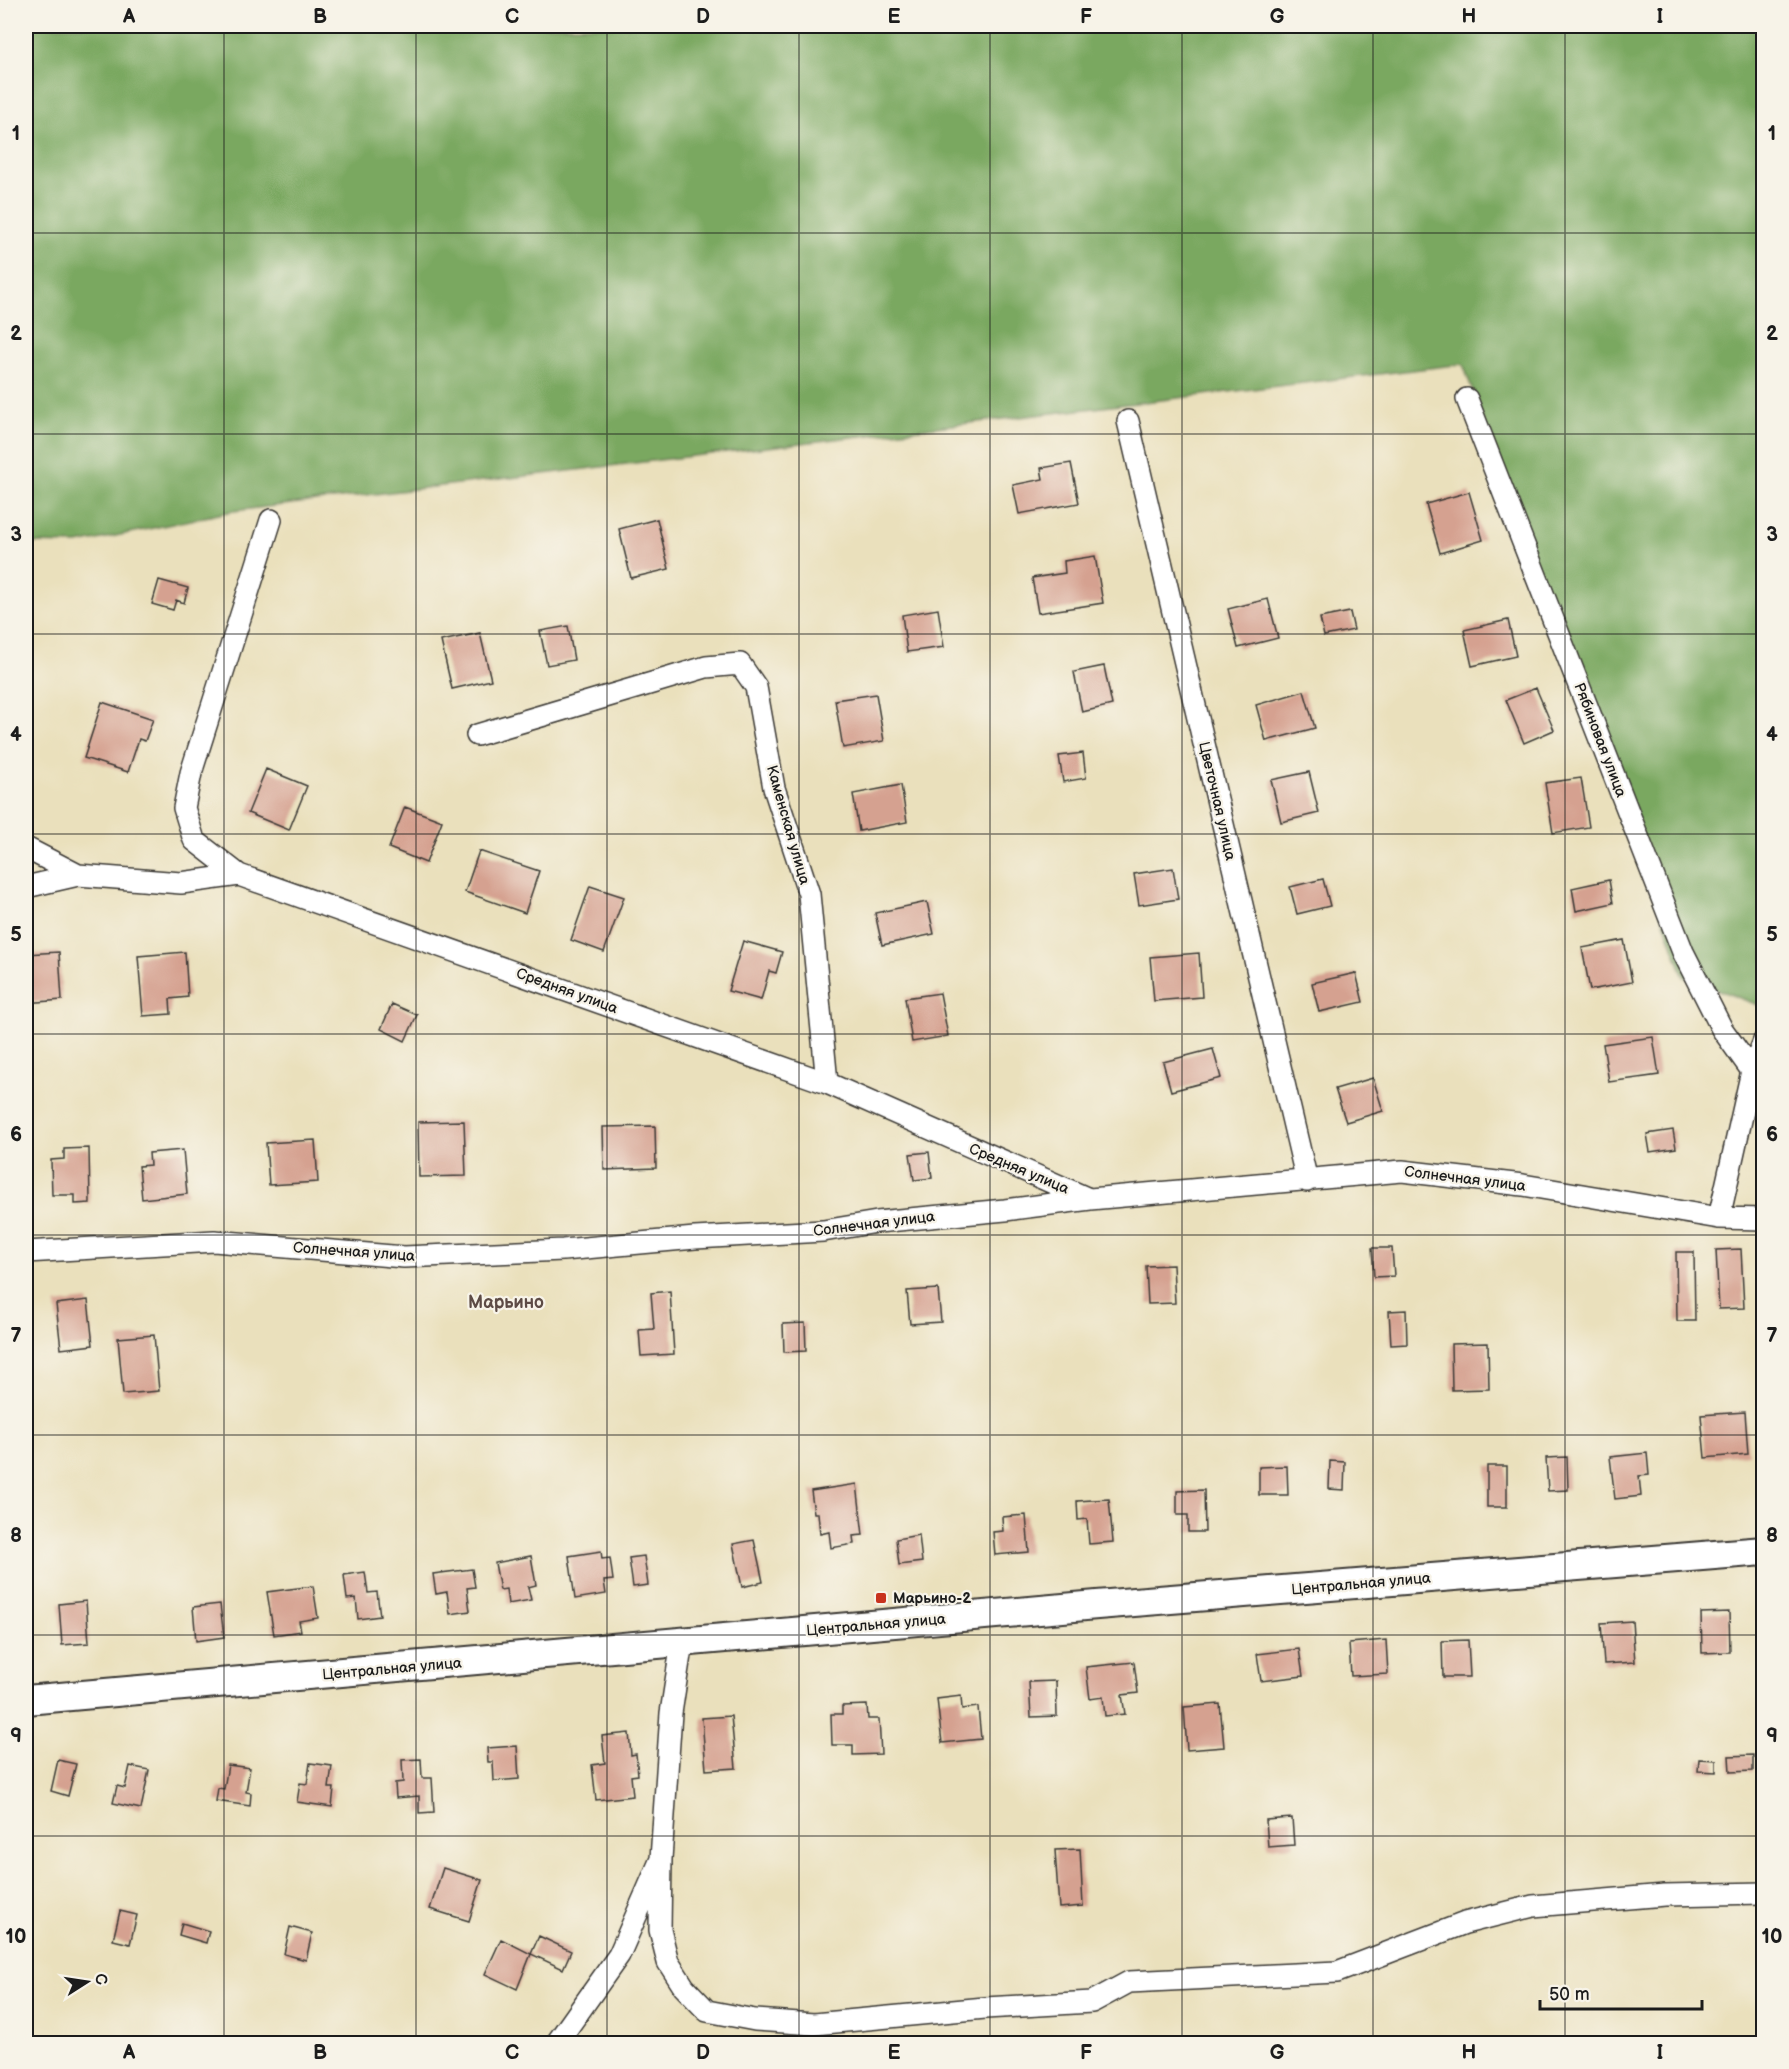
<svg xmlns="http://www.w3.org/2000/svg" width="1789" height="2069" font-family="'Balsamiq Sans',sans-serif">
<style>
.forest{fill:#7aa861;stroke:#4b623e;stroke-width:1.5}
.building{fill:#d5a190}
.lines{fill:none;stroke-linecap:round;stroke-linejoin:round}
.street-casing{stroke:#3b3934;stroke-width:24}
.secondary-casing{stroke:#3b3934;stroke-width:32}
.street{stroke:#fff;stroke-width:21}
.secondary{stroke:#fff;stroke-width:28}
.grid{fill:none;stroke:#1c1c1c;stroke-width:1.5;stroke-opacity:0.55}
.poi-dot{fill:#c8321e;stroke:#f7f3e8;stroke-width:2}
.labels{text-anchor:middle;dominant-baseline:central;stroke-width:4.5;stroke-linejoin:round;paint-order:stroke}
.street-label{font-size:15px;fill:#1c1c1c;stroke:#f7f3e8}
.poi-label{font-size:15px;font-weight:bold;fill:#1c1c1c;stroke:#f7f3e8;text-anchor:start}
.quarter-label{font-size:18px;font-weight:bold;fill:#5d4b45;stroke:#f7f3e8}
.neatline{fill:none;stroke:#1c1c1c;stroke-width:2}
.grid-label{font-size:20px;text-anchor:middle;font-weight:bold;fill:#1c1c1c}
</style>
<rect width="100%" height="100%" fill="#f7f3e8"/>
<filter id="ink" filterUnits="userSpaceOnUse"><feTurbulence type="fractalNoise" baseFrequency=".0167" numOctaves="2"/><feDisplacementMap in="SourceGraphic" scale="12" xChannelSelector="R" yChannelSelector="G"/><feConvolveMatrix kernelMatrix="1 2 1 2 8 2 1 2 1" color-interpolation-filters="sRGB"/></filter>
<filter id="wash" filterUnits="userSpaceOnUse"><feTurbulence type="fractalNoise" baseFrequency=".008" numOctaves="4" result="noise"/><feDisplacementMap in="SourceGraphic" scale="24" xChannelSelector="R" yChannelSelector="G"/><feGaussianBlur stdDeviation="1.35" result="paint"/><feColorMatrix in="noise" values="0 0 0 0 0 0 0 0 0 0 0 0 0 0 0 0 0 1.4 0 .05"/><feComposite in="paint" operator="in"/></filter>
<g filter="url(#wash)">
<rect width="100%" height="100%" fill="#eae0bc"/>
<path class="forest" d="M26,26H1763L1764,1002L1761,1006L1684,977L1463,364L233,511L78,544L26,543Z"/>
<g id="blocks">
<path class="building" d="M1071,463L1079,503L1019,514L1013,485L1043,479L1041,468Z
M1469,492L1483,540L1440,553L1426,504Z
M657,519L669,569L631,578L619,529Z
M1095,556L1103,603L1038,613L1032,578L1065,573L1064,561Z
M159,580L188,588L184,603L176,600L173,610L152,604Z
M1268,599L1278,638L1238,648L1228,609Z
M938,609L944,647L907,652L902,615Z
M1350,612L1354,630L1324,636L1320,618Z
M1508,620L1516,656L1472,666L1464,630Z
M568,626L574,660L547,665L540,631Z
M480,633L491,680L452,689L441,641Z
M1104,666L1112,705L1082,712L1074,672Z
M1536,688L1554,730L1524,743L1506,700Z
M1304,691L1315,728L1266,741L1256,705Z
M876,694L884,741L843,748L835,700Z
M102,702L153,719L145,741L139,739L128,772L84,758Z
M1083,753L1086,778L1063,782L1059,756Z
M266,769L307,786L289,830L248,813Z
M1309,772L1319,813L1281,822L1271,780Z
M1581,778L1589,827L1553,833L1545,783Z
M901,785L907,822L859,831L853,794Z
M405,807L442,821L426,863L389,848Z
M479,851L539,871L525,913L465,892Z
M1173,868L1178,899L1139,905L1134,874Z
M1323,879L1330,906L1297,914L1290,887Z
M1609,880L1613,903L1576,911L1572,888Z
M590,886L624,897L604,952L571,940Z
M927,902L934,934L882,945L875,913Z
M1624,940L1632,982L1590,990L1582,948Z
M743,941L782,952L776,973L769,971L761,1000L728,991Z
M59,952L62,1000L26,1003V954Z
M185,952L188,997L170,999L171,1014L143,1016L138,956Z
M1199,953L1202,997L1154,1001L1150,957Z
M1356,973L1363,1002L1319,1012L1312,983Z
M940,993L948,1036L912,1042L905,998Z
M392,1004L417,1015L405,1041L381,1029Z
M1653,1037L1659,1075L1609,1082L1603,1044Z
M1213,1049L1221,1078L1171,1091L1163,1062Z
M1373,1078L1383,1111L1346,1122L1335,1089Z
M464,1121L466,1176L419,1177L418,1122Z
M655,1126L656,1168L604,1170L603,1127Z
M1673,1130L1676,1148L1650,1152L1647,1134Z
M315,1140L318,1182L269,1185L266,1143Z
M89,1148L90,1203L75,1204V1195H52L51,1160L64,1159V1149Z
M183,1150L187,1194L142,1199L139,1166L150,1165L149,1153Z
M929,1152L932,1178L914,1180L910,1154Z
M1372,1248H1392L1394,1276L1374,1277Z
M1741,1249L1744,1308L1719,1309L1716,1250Z
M1676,1252H1694L1695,1321H1677Z
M1173,1265L1175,1303L1148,1304L1146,1266Z
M938,1289L941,1322L910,1324L907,1291Z
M670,1291L674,1354L641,1356L639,1330L654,1329L651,1293Z
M88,1300L93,1345L61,1349L56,1304Z
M1406,1310L1407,1344L1391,1345L1389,1311Z
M805,1323L806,1351L784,1352L783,1324Z
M154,1335L159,1391L123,1394L118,1338Z
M1488,1343L1489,1389L1452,1390L1451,1344Z
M1745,1412L1748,1454L1705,1458L1701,1415Z
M1647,1453L1649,1475L1639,1476L1641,1496L1615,1499L1610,1457Z
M1567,1457L1568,1490L1548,1491L1546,1458Z
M1330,1461L1345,1462L1344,1490L1329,1489Z
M1287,1466L1288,1495H1259V1467Z
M1487,1466H1507V1507H1487Z
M857,1484L863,1535L853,1536L854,1544L831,1548L829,1532L820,1534L818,1513H814L811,1491Z
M1204,1490L1205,1532H1188V1515H1177V1491Z
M1109,1499L1113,1542L1089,1544L1087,1519L1078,1520L1077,1501Z
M1026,1515L1029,1552L995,1555L993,1532L1003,1531L1002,1517Z
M919,1535L922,1562L899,1565L896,1539Z
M754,1540L763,1582L742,1587L733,1544Z
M601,1551L602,1559L610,1558L613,1580L604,1581L606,1594L575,1599L569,1556Z
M531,1556L536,1585L528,1587L531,1600L508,1604L506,1589L500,1590L495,1563Z
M644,1556L648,1585L633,1587L629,1558Z
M472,1569L475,1587L467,1588L470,1611L450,1614L447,1592L436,1594L433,1574Z
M365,1572L368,1593L377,1592L380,1616L358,1619L356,1598L347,1599L344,1575Z
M313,1586L318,1618L299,1621L301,1631L274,1635L267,1592Z
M86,1601L89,1643L62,1645L59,1604Z
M220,1604L224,1637L196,1641L193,1607Z
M1729,1612L1730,1652L1702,1653L1701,1613Z
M1632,1621L1635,1662L1604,1664L1601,1623Z
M1386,1640L1388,1674L1351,1676L1349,1643Z
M1468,1640L1470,1677H1443L1442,1641Z
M1299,1649L1303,1676L1261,1681L1257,1654Z
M1134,1662L1138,1693L1122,1695L1125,1714L1105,1716L1103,1697L1090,1699L1086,1667Z
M1056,1681L1057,1716L1031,1717L1029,1682Z
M961,1696L962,1709L978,1707L981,1739L942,1743L937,1699Z
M1220,1704L1224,1747L1187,1750L1184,1707Z
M867,1705L868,1719H879L881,1754L853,1755V1745H832L831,1714H842V1706Z
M731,1716L736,1768L706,1770L702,1718Z
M629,1733L631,1755L636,1754L638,1775L631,1776L633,1796L596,1800L592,1765L605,1763L602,1736Z
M517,1746L519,1779L494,1781L493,1762H488L487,1748Z
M1753,1755V1771L1730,1772L1729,1756Z
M421,1759L422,1778H432L434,1812L419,1813V1796L396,1798L395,1783L403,1782L402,1760Z
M1699,1759L1716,1760V1772L1698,1771Z
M58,1760L76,1764L68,1796L51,1791Z
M310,1763L332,1766L329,1788H334L332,1807L297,1802L300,1783L307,1784Z
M228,1765L250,1768L246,1792L251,1793L250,1806L216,1801L218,1788L224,1789Z
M130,1766L149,1770L141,1809L113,1803L117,1786L125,1788Z
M1292,1818L1294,1845L1268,1847L1266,1820Z
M1080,1849L1083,1906L1059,1908L1055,1850Z
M443,1868L482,1880L469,1921L430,1909Z
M120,1911L137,1915L130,1944L113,1940Z
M182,1923L209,1931L206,1943L179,1935Z
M290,1927L312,1933L306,1960L284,1954Z
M539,1936L571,1951L563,1969L531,1954Z
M501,1939L531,1954L517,1989L485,1974Z"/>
</g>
</g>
<g filter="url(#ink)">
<use href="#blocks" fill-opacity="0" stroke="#3b3934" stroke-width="1.5"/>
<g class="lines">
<g class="street-casing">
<path id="street" d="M1467,399L1683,952L1722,1029L1752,1071
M1128,421L1307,1181
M477,735L706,667L740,664L756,687L774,788L809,894L827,1083
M26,848L78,875
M239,875L194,840L184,808L191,773L271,520
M26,887L78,875L181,883L239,875L827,1083L1089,1199
M1719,1218L1752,1071L1764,1041
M26,1252L214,1241L404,1257L563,1250L695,1238L823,1231L877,1222L1005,1210L1090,1199L1402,1171L1523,1185L1719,1218L1764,1219
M661,1859L660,1930L668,1962L684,1987L707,2011L755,2020L814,2024L985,2008L1092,2002L1129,1982L1337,1972L1465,1923L1533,1906L1665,1895L1764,1893
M556,2044L619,1955L661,1859L671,1713L682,1642"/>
</g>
<g class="secondary-casing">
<path id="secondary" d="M26,1700L1097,1605L1764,1551"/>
</g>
<use href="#street" class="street"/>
<use href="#secondary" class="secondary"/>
</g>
</g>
<path class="grid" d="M224,26V2044M416,26V2044M607,26V2044M799,26V2044M990,26V2044M1182,26V2044M1373,26V2044M1565,26V2044M26,233H1764M26,434H1764M26,634H1764M26,834H1764M26,1034H1764M26,1235H1764M26,1435H1764M26,1635H1764M26,1836H1764"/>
<rect class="poi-dot" x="875" y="1592" width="12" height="12" rx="3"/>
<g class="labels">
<g class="street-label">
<text transform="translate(1600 740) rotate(69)">Рябиновая улица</text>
<text transform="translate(1217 801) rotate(77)">Цветочная улица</text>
<text transform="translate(788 825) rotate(74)">Каменская улица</text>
<text transform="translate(567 991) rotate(20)">Средняя улица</text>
<text transform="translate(1019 1169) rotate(23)">Средняя улица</text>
<text transform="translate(1465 1179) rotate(7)">Солнечная улица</text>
<text transform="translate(874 1224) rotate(-7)">Солнечная улица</text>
<text transform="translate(354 1252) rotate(4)">Солнечная улица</text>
<text transform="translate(1361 1584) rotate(-5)">Центральная улица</text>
<text transform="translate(876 1625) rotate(-5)">Центральная улица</text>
<text transform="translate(392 1669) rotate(-5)">Центральная улица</text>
</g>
<g class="poi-label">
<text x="893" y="1598">Марьино-2</text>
</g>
<g class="quarter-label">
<text x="506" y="1302">Марьино</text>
</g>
</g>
<rect width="1789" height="2069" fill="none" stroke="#f7f3e8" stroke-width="66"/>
<g transform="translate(87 1982) rotate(78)" stroke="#f7f3e8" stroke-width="4.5" paint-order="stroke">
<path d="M0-4.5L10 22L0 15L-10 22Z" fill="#1c1c1c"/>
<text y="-9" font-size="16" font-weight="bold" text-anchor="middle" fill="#1c1c1c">С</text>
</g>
<path d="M1540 2000v9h162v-9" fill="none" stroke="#1c1c1c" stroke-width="3"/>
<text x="1549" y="2000" font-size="18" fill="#1c1c1c" stroke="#f7f3e8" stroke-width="4.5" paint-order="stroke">50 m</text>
<rect x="33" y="33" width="1723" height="2003" class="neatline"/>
<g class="grid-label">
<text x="129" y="23">A</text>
<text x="320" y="23">B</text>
<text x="512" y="23">C</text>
<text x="703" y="23">D</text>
<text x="894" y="23">E</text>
<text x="1086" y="23">F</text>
<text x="1277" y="23">G</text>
<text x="1469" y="23">H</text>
<text x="1660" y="23">I</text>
<text x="16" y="140">1</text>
<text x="1772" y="140">1</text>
<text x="16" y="340">2</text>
<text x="1772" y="340">2</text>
<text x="16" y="541">3</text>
<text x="1772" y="541">3</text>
<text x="16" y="741">4</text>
<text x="1772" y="741">4</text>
<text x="16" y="941">5</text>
<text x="1772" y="941">5</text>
<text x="16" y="1141">6</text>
<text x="1772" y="1141">6</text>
<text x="16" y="1342">7</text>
<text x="1772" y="1342">7</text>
<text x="16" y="1542">8</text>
<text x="1772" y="1542">8</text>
<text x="16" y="1742">9</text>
<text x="1772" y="1742">9</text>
<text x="16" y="1943">10</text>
<text x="1772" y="1943">10</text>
<text x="129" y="2059">A</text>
<text x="320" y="2059">B</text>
<text x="512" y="2059">C</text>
<text x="703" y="2059">D</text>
<text x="894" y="2059">E</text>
<text x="1086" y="2059">F</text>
<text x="1277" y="2059">G</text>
<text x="1469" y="2059">H</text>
<text x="1660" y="2059">I</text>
</g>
</svg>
